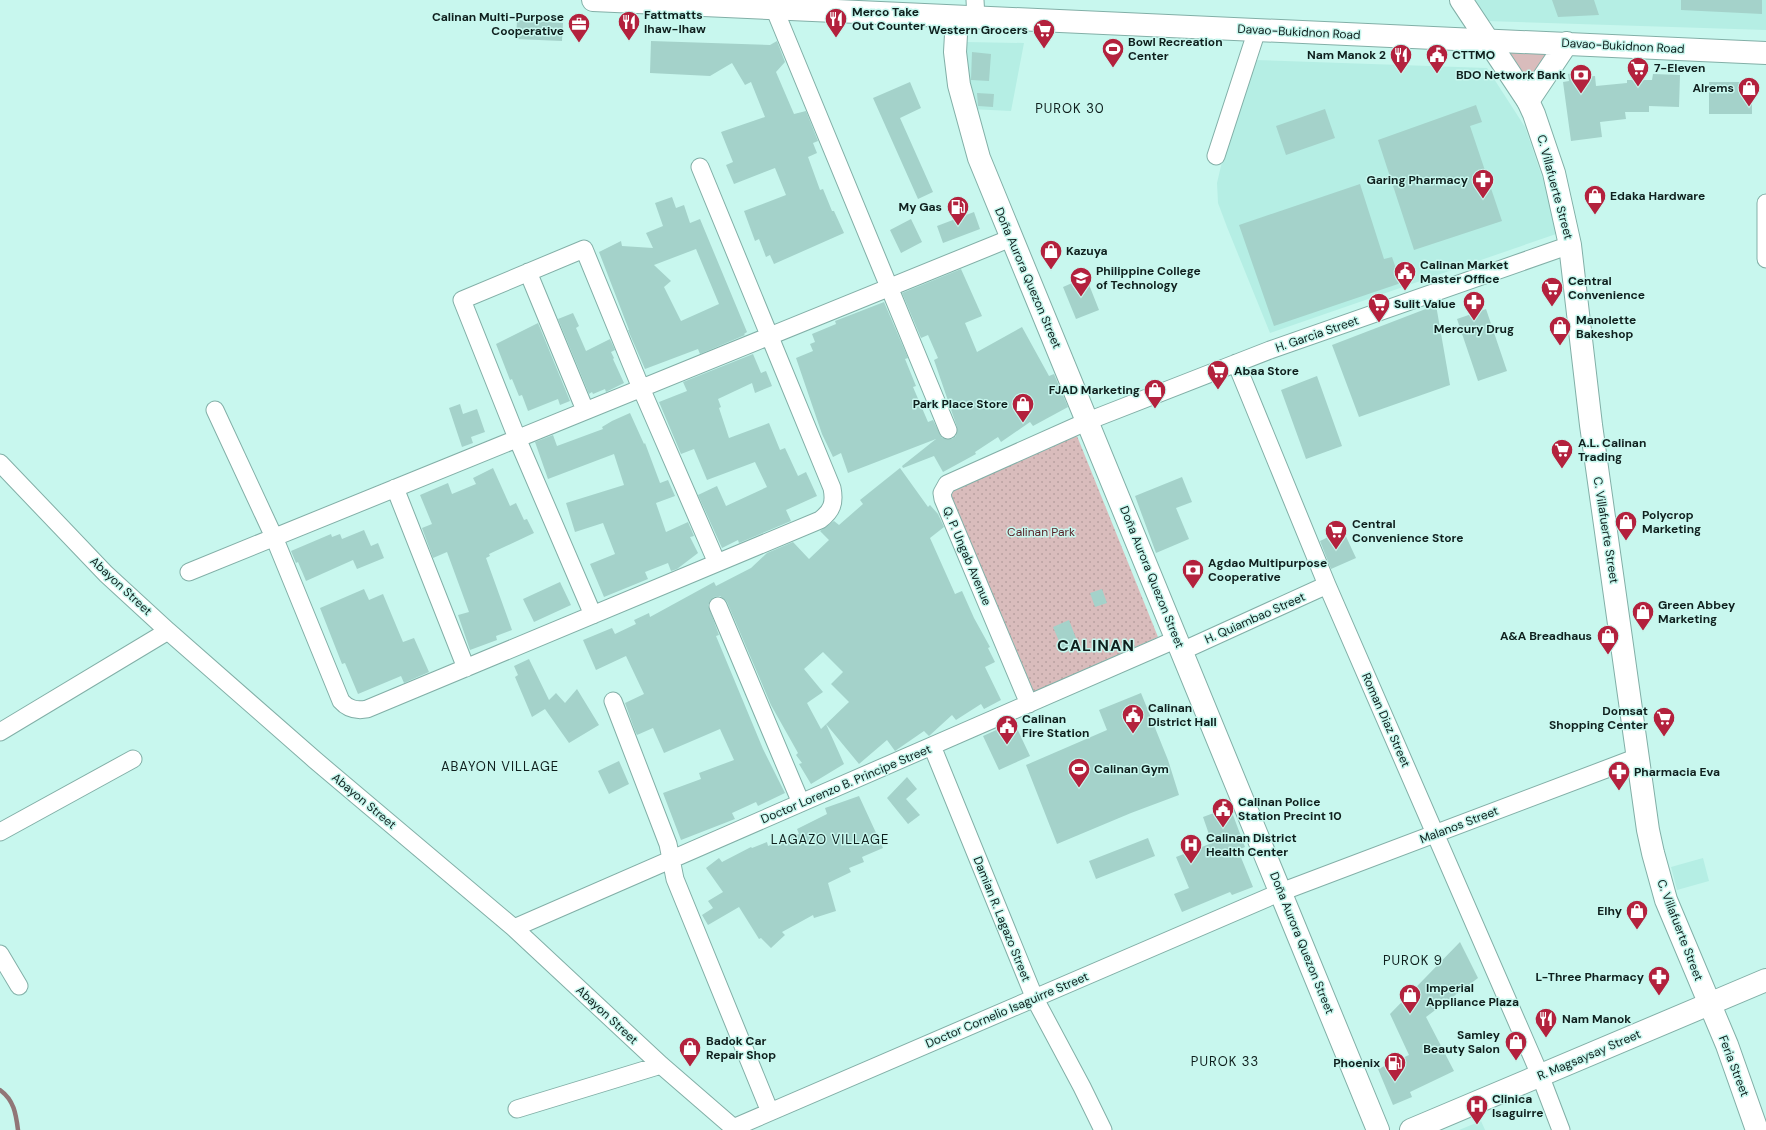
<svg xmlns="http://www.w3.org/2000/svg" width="1766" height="1130" font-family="'DM Sans',sans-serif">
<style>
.built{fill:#b5eee4}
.grass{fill:#d9bcbc}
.park{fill:url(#park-dots)}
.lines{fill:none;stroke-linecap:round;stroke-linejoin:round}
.stream{stroke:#917677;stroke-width:4.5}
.building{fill:#a4d2ca;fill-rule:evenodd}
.street-casing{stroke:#82afa7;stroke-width:19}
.secondary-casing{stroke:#82afa7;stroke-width:24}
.highway-casing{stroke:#82afa7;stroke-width:24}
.street{stroke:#fff;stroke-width:17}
.secondary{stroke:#fff;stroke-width:22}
.highway{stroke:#fff;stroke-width:22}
.labels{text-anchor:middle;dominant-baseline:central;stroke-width:3;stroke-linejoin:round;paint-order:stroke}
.poi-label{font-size:12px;font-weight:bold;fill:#0e1f1d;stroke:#c8f7ee;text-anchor:start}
.street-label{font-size:12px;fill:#0e1f1d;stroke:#c8f7ee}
.park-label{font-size:12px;fill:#551d23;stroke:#c8f7ee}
.neighbourhood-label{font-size:13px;letter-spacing:1px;fill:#0e1f1d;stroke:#c8f7ee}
.district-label{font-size:16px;font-weight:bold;letter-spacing:1px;fill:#0e1f1d;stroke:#c8f7ee}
</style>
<defs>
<pattern id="park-dots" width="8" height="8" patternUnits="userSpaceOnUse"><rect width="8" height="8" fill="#d9bcbc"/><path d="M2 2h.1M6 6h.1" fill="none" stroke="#b9a1a1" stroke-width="1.8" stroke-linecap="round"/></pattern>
</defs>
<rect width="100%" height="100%" fill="#c8f7ee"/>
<path class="built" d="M1470,0H1766V30L1486,21Z
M966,42L1024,43L1011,111L970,109Z
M1255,60L1487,68L1525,127L1549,197L1559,233L1270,333L1227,227L1218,203L1217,183L1224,153Z
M1703,858L1709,881L1677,890L1671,867Z
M1481,1121L1485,1130H1459Z"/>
<path class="grass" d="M1508,52H1549L1529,80H1525Z"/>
<path class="park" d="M1077,436L1158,637L1034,692L949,491Z"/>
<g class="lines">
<path class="stream" d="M0,1090C14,1100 16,1114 18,1130"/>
</g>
<path class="building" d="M1552,0H1594L1599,15L1558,17Z
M1681,0H1762V14L1681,10Z
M517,20L563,23L562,41L516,39Z
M651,41L770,45L777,41L785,62L776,72L794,114L806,111L818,141L813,143L817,153L808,157L820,190L823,189L832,211H834L844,233L774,264L770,255L766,257L759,239L755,241L744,211L786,195L775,168L734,184L726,165L733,162L721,132L765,117L751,82L745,85L732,63L710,76L650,73Z
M972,52L991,54L989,81L971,80Z
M1582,72L1583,77L1595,76L1596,86L1627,83V80H1652L1653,74L1680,75L1679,107L1649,106V112H1625L1626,119L1600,122L1602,137L1571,141L1563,82L1569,81L1568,74Z
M910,82L921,108L900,118L933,192L918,199L873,98Z
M1709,82H1752V114H1709Z
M977,93L994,94L993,107L978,106Z
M1476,105L1482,122L1470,126L1502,221L1414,250L1378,140Z
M1325,109L1335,138L1286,155L1276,126Z
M1360,184L1384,259L1392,257L1401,283L1274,326L1239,225Z
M672,197L676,208L684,205L690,223L700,219L747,332L744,334L745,335L700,354L698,349L645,369L628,330H629L599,252L621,241L622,246L653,248L646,233L663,226L655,203ZM696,249L719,304L681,321L664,287L671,281L654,265Z
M974,212L980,229L943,243L937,226Z
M911,219L922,242L901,253L890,230Z
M961,269L982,316L965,323L977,352L1022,327L1049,376L1054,374L1068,407L1033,426L1030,422L1001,442L998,437L975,452L976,454L943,472L934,456L903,468L902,466L936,439L848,473L841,453L833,457L822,434L796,358L813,351L810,344L815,342L812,334L836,324L835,321L884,302L908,358L905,359L916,386L913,387L928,422L933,420L942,438L952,439L956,436L957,427L934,360L938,358L928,335L921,338L902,293Z
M1086,277L1099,310L1076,319L1063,287Z
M1436,305L1450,385L1359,417L1332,345Z
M1486,309L1507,371L1478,381L1457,319Z
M573,313L579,326L576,328L586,351L610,339L615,350L611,352L614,358L613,359L624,383L606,392L605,389L593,394L592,392L589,394L558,319Z
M538,323L570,401L560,405L558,399L528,411L522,395L519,396L512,379L510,380L496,344Z
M753,354L761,373L766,371L772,386L755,393L752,383L718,399L721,407L719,408L729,438L769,423L780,450L785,448L798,476L806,472L817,496L786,510L791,521L739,543L738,540L722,548L698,495L717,486L726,506L767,487L755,462L707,480L694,449L681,454L659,402L687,391L683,382Z
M1317,376L1342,446L1306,459L1281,390Z
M460,404L463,414L477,409L485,432L471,437L473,443L462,447L449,408Z
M630,413L644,444L645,443L660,483L668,480L675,496L656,503L666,532L688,522L694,536L690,537L698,553L677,569L671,571L668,563L645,572L648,579L604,597L590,564L615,554L603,523L575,532L566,503L624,485L614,454L548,479L535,442L553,435L557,446L603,429L602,427L612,421Z
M493,468L510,506L516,503L524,520L527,519L534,533L489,554L490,556L486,558L512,630L496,636L497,640L470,650L458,615L469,612L447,552L433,558L422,528L432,524L420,495L448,483L452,494L476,484L473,478Z
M900,468L928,507L930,505L938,514L944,527L930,538L955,594L962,591L974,618L990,647L988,648L995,662L985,667L1001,700L984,709L981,704L956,720L952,715L929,736L924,731L895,751L887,740L859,764L826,724L844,764L811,784L799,764L802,763L796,755L798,753L771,705L727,602L720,596L714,597L708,605L719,635L716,636L763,749L785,793L758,806L756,802L732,813L735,819L681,840L663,793L701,779L699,773L734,760L720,729L664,753L653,728L637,735L635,731L625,703L644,694L626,656L596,670L583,640L612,628L615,634L636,624L634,620L649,613L650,617L714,582L716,586L751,568L767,553L793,542L809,559L829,540L820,531L834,521L839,525L863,504L860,500ZM823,652L843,672L831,684L849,702L821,729L807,703L823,692L804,669Z
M1182,477L1192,502L1176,508L1189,539L1156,553L1135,496Z
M364,530L371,546L378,543L384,558L357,569L353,560L306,581L298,562L296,563L291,551L331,534L332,537L340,534L342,539Z
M1343,530L1356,558L1331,569L1320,541Z
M560,582L571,605L534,622L523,599Z
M364,589L369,600L383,594L403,642L414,638L429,672L404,683L401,676L358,694L345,663L342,664L320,608Z
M1102,589L1107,603L1095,607L1090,593Z
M1069,620L1079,646L1064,653L1053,627Z
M529,659L549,700L556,693L565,703L577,689L599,725L569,743L545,709L532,717L515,677L518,675L514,666Z
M1141,693L1168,760L1179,795L1131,813L1057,844L1026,765L1107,730L1099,710Z
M1014,722L1030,756L999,770L983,736Z
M619,761L629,784L609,794L598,771Z
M907,777L917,789L906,799L920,815L908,824L887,798Z
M859,796L883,848L862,857L864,862L849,868L851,872L828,883L836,911L814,918L813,915L782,932L785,935L771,948L761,938L759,939L739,907L708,925L702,915L713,908L708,901L723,892L706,868L719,858L722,862L751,847L752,848L767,842L768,846L799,834L797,829L827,814L825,808Z
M1230,807L1245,847L1238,850L1253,887L1232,895L1230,892L1182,912L1174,894L1189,888L1176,857L1212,843L1203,817Z
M1148,838L1155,856L1096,879L1089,861Z
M1460,942L1478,978L1426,1017L1454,1071L1410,1092L1412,1097L1393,1105L1378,1069L1409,1055L1390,1014Z"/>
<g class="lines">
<g class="street-casing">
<path id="street" d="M975,0L976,18
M774,8L948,430
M1216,156L1257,30
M1766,203V259
M528,272L585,410
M1236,363L1327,585L1540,1075L1561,1130
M215,410L274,537L341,701C348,709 356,711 367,709L820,520C832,511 835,503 832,488L700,167
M0,463L106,574L168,631L315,760L514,928L661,1065L736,1130
M395,488L466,668
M189,572L1011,238
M718,606L801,803
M593,615L517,438L462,300L584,249L641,388L717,563
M1182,651L1327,585
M613,701L668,844L675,879L770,1112
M1029,704L943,499L942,493L947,484L1088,421L1270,350L1570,245
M0,732L168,631
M932,746L1035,999L1082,1087L1103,1130
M0,832L133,759
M514,928L1177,639
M0,954L19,986
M517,1109L661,1065
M733,1128L1281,892L1638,757"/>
</g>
<g class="secondary-casing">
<path id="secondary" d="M1461,0L1528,101L1534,114L1554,173L1570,245L1591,425L1648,830L1653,853L1666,900L1727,1045L1757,1130
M957,17L955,52L959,85L979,158L1378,1130
M1411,1130L1766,980"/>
</g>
<g class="highway-casing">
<path id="highway" d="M593,0L1766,53
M1528,101L1567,43"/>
</g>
<use href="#street" class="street"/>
<use href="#secondary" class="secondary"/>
<use href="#highway" class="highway"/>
</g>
<defs>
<g id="restaurant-pin" transform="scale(1.15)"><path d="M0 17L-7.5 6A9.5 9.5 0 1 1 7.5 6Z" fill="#b3213d" stroke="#c8f7ee"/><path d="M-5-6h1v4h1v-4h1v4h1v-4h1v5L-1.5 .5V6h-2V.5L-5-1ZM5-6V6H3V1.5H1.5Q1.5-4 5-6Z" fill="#fff"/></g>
<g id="office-pin" transform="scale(1.15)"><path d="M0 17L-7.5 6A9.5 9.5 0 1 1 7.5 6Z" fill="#b3213d" stroke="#c8f7ee"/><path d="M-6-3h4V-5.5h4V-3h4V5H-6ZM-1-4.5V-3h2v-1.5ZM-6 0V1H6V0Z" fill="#fff"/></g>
<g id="supermarket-pin" transform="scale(1.15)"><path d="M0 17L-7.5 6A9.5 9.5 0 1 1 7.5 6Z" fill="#b3213d" stroke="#c8f7ee"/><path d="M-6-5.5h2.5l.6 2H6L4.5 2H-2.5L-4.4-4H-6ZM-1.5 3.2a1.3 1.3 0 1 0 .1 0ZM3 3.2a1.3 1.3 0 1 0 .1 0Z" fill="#fff"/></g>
<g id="stadium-pin" transform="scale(1.15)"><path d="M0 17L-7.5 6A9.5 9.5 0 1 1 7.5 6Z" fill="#b3213d" stroke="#c8f7ee"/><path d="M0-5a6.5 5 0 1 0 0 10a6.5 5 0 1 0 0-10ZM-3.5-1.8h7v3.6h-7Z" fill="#fff"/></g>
<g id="civic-pin" transform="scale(1.15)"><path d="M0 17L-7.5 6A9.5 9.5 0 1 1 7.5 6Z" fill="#b3213d" stroke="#c8f7ee"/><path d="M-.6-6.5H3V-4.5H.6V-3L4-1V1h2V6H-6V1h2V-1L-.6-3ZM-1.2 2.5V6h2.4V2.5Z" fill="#fff"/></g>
<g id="bank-pin" transform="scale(1.15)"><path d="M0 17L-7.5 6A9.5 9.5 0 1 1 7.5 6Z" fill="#b3213d" stroke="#c8f7ee"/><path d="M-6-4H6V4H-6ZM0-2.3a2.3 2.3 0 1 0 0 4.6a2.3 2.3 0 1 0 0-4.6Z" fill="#fff"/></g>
<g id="shop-pin" transform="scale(1.15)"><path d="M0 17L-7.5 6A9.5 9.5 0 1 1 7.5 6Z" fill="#b3213d" stroke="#c8f7ee"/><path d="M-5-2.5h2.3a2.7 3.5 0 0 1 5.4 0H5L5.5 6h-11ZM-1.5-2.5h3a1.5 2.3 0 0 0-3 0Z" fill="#fff"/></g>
<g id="pharmacy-pin" transform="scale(1.15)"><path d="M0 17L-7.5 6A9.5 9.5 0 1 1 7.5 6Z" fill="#b3213d" stroke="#c8f7ee"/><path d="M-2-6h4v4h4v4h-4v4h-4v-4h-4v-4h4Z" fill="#fff"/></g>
<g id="fuel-pin" transform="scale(1.15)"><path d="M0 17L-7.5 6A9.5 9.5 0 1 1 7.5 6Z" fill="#b3213d" stroke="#c8f7ee"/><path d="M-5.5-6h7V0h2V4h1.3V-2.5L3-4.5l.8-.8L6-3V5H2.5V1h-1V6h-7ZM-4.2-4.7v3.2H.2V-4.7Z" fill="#fff"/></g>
<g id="university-pin" transform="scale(1.15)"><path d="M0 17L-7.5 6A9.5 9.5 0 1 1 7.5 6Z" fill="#b3213d" stroke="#c8f7ee"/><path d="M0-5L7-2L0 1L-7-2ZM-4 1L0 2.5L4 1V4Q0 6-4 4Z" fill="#fff"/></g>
<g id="hospital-pin" transform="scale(1.15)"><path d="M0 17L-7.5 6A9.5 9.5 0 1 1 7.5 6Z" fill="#b3213d" stroke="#c8f7ee"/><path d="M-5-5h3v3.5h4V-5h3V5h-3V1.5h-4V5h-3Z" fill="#fff"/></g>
</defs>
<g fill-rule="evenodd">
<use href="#restaurant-pin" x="836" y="19"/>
<use href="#restaurant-pin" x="629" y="22"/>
<use href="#office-pin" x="579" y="24"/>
<use href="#supermarket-pin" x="1044" y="30"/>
<use href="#stadium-pin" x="1113" y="49"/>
<use href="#restaurant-pin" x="1401" y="55"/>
<use href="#civic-pin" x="1437" y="55"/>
<use href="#supermarket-pin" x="1638" y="68"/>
<use href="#bank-pin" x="1581" y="75"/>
<use href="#shop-pin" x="1749" y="88"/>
<use href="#pharmacy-pin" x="1483" y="180"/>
<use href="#shop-pin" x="1595" y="196"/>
<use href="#fuel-pin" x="958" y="207"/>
<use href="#shop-pin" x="1051" y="251"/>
<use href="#civic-pin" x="1405" y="272"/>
<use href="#university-pin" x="1081" y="278"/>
<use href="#supermarket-pin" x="1552" y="288"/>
<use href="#pharmacy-pin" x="1474" y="302"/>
<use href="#supermarket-pin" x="1379" y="304"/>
<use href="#shop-pin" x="1560" y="327"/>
<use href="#supermarket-pin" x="1218" y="371"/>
<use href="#shop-pin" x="1155" y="390"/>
<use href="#shop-pin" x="1023" y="404"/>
<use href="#supermarket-pin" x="1562" y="450"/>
<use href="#shop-pin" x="1626" y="522"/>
<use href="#supermarket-pin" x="1336" y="531"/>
<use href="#bank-pin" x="1193" y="570"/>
<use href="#shop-pin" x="1643" y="612"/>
<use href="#shop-pin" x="1608" y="636"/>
<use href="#civic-pin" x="1133" y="715"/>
<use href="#supermarket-pin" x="1664" y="718"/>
<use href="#civic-pin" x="1007" y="726"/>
<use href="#stadium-pin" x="1079" y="769"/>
<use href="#pharmacy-pin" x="1619" y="772"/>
<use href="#civic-pin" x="1223" y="809"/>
<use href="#hospital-pin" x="1191" y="845"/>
<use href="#shop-pin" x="1637" y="911"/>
<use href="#pharmacy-pin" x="1659" y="977"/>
<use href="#shop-pin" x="1410" y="995"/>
<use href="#restaurant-pin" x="1546" y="1019"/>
<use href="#shop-pin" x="1516" y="1042"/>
<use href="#shop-pin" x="690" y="1048"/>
<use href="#fuel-pin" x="1395" y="1063"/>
<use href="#hospital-pin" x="1477" y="1106"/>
</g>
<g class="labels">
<g class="poi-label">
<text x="852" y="12">Merco Take<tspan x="852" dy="14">Out Counter</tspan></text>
<text x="644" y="15">Fattmatts<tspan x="644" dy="14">Ihaw-Ihaw</tspan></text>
<text x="564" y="17" text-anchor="end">Calinan Multi-Purpose<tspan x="564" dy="14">Cooperative</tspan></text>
<text x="1028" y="30" text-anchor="end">Western Grocers</text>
<text x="1128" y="42">Bowl Recreation<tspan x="1128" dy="14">Center</tspan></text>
<text x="1386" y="55" text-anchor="end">Nam Manok 2</text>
<text x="1452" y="55">CTTMO</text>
<text x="1654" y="68">7-Eleven</text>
<text x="1566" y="75" text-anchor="end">BDO Network Bank</text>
<text x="1734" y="88" text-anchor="end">Alrems</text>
<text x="1468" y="180" text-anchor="end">Garing Pharmacy</text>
<text x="1610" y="196">Edaka Hardware</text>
<text x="942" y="207" text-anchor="end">My Gas</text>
<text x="1066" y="251">Kazuya</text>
<text x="1420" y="265">Calinan Market<tspan x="1420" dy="14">Master Office</tspan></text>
<text x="1096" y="271">Philippine College<tspan x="1096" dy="14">of Technology</tspan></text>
<text x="1568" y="281">Central<tspan x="1568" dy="14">Convenience</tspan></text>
<text x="1394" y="304">Sulit Value</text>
<text x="1576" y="320">Manolette<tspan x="1576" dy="14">Bakeshop</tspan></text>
<text x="1474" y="329" text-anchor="middle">Mercury Drug</text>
<text x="1234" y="371">Abaa Store</text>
<text x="1140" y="390" text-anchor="end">FJAD Marketing</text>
<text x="1008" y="404" text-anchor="end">Park Place Store</text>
<text x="1578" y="443">A.L. Calinan<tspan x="1578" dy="14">Trading</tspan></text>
<text x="1642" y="515">Polycrop<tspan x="1642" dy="14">Marketing</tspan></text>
<text x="1352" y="524">Central<tspan x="1352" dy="14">Convenience Store</tspan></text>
<text x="1208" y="563">Agdao Multipurpose<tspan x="1208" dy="14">Cooperative</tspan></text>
<text x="1658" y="605">Green Abbey<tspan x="1658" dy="14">Marketing</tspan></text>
<text x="1592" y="636" text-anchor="end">A&amp;A Breadhaus</text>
<text x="1148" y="708">Calinan<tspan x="1148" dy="14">District Hall</tspan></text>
<text x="1648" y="711" text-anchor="end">Domsat<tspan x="1648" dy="14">Shopping Center</tspan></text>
<text x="1022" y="719">Calinan<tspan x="1022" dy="14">Fire Station</tspan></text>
<text x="1094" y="769">Calinan Gym</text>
<text x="1634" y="772">Pharmacia Eva</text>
<text x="1238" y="802">Calinan Police<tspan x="1238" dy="14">Station Precint 10</tspan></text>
<text x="1206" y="838">Calinan District<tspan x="1206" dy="14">Health Center</tspan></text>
<text x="1622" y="911" text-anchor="end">Elhy</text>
<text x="1644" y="977" text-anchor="end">L-Three Pharmacy</text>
<text x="1426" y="988">Imperial<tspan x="1426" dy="14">Appliance Plaza</tspan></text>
<text x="1562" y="1019">Nam Manok</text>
<text x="1500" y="1035" text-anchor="end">Samley<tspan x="1500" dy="14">Beauty Salon</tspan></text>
<text x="706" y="1041">Badok Car<tspan x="706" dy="14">Repair Shop</tspan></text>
<text x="1380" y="1063" text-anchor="end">Phoenix</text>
<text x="1492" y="1099">Clinica<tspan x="1492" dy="14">Isaguirre</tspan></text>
</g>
<g class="street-label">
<text transform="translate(1299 32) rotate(3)">Davao-Bukidnon Road</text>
<text transform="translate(1623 46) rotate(3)">Davao-Bukidnon Road</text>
<text transform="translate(1555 187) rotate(75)">C. Villafuerte Street</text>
<text transform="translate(1028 278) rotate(67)">Doña Aurora Quezon Street</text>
<text transform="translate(1317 334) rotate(-19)">H. Garcia Street</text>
<text transform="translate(1606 530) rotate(81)">C. Villafuerte Street</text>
<text transform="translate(967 556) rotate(67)">Q. P. Ungab Avenue</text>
<text transform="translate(1152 577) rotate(68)">Doña Aurora Quezon Street</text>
<text transform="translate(121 586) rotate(43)">Abayon Street</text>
<text transform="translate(1255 618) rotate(-24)">H. Quiambao Street</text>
<text transform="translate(1386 720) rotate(66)">Roman Diaz Street</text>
<text transform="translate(846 784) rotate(-23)">Doctor Lorenzo B. Principe Street</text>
<text transform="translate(364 801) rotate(40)">Abayon Street</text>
<text transform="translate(1459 825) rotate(-21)">Malanos Street</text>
<text transform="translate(1002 919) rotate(68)">Damian R. Lagazo Street</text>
<text transform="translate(1680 930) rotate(69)">C. Villafuerte Street</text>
<text transform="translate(1302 943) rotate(68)">Doña Aurora Quezon Street</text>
<text transform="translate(1007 1010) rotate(-23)">Doctor Cornelio Isaguirre Street</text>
<text transform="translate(607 1015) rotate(43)">Abayon Street</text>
<text transform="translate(1589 1055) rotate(-23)">R. Magsaysay Street</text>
<text transform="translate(1734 1066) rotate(69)">Feria Street</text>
</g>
<g class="park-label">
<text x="1041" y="532">Calinan Park</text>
</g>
<g class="neighbourhood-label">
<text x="1070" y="108">PUROK 30</text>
<text x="500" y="766">ABAYON VILLAGE</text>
<text x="830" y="839">LAGAZO VILLAGE</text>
<text x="1413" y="960">PUROK 9</text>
<text x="1225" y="1061">PUROK 33</text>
</g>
<g class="district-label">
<text x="1096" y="645">CALINAN</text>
</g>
</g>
</svg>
